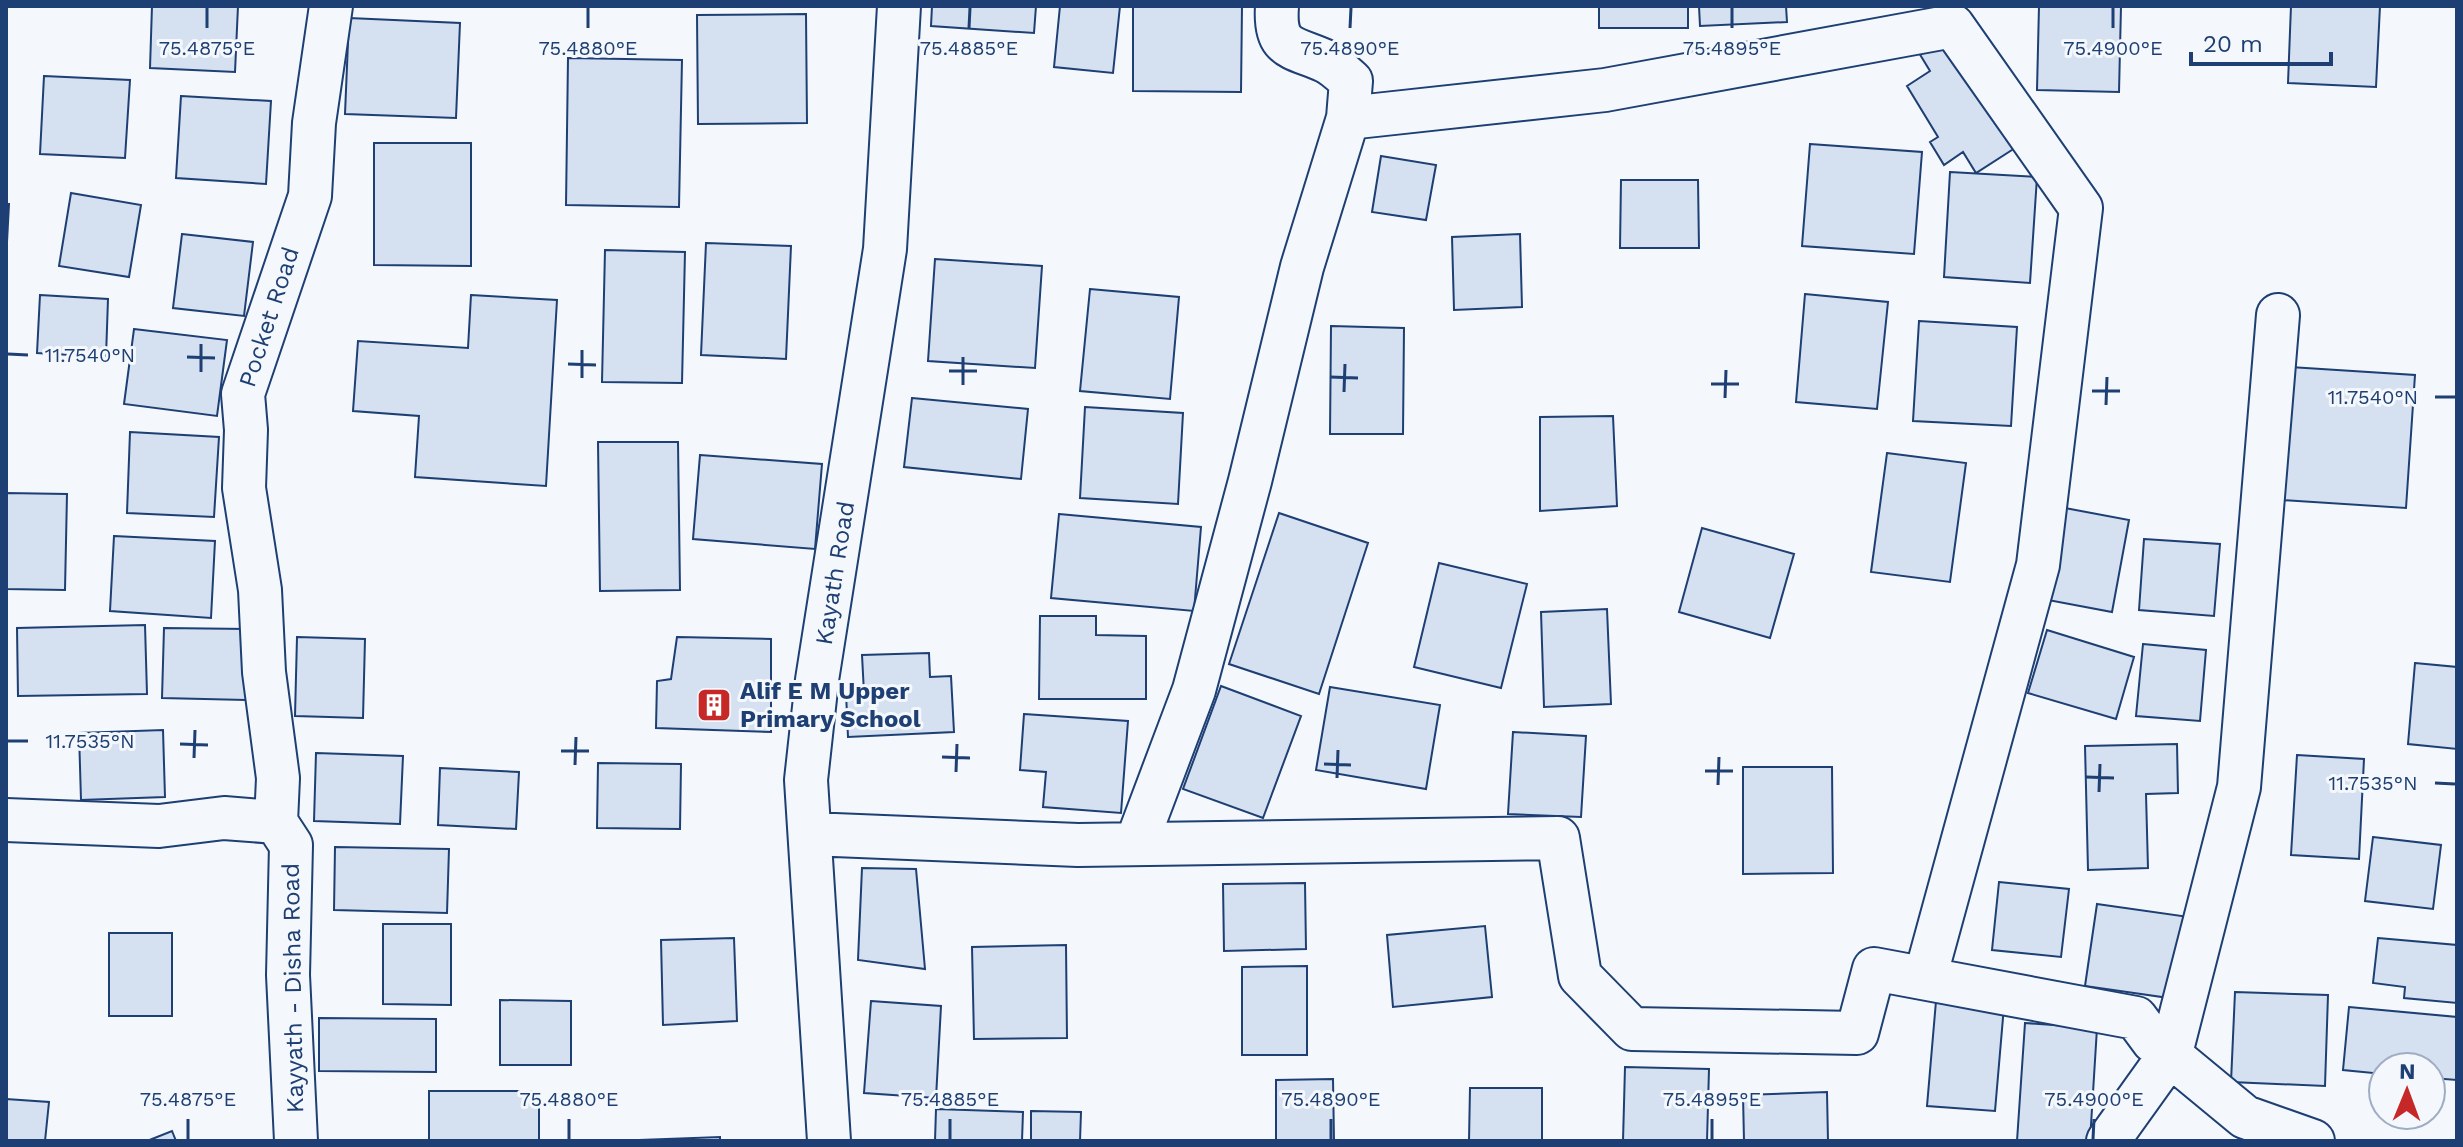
<svg xmlns="http://www.w3.org/2000/svg" width="2463" height="1147" font-family="'Work Sans',sans-serif">
<style>
.building{fill:#d5e0f0;stroke:#1d3f73;stroke-width:2}
.lines{fill:none;stroke-linecap:round;stroke-linejoin:round}
.street-casing{stroke:#1d3f73;stroke-width:46}
.street{stroke:#f4f7fb;stroke-width:42}
.ticks{fill:none;stroke:#1d3f73;stroke-width:3}
.labels{text-anchor:middle;dominant-baseline:central;stroke-width:6;stroke-linejoin:round;paint-order:stroke}
.street-label{font-size:24px;fill:#1d3f73;stroke:#f4f7fb}
.poi-label{font-size:24px;font-weight:bold;fill:#1d3f73;stroke:#f4f7fb;text-anchor:start}
.ticks-label{font-size:20px;text-anchor:middle;fill:#1d3f73;stroke:#f4f7fb;stroke-width:6;stroke-linejoin:round;paint-order:stroke}
</style>
<rect width="100%" height="100%" fill="#f4f7fb"/>
<path class="building" d="M152,6H238L235,72L150,68Z
M932,6H1036L1034,33L931,26Z
M1060,6H1120L1113,73L1054,67Z
M1133,6H1242L1241,92L1133,91Z
M1599,6H1688V28H1599Z
M1699,6H1786L1787,22L1700,26Z
M2039,6H2121L2119,92L2037,90Z
M2291,6H2380L2376,87L2288,83Z
M806,14L807,123L698,124L697,15Z
M349,18L460,23L456,118L345,114Z
M1940,32L2015,148L1976,173L1963,152L1944,165L1930,142L1938,137L1907,86L1930,71L1916,48Z
M568,58L682,60L679,207L566,205Z
M44,76L130,80L125,158L40,154Z
M181,96L271,101L266,184L176,178Z
M374,143H471V266L374,265Z
M1810,144L1922,152L1914,254L1802,246Z
M1381,156L1436,165L1426,220L1372,212Z
M1950,172L2037,177L2030,283L1944,277Z
M1621,180H1698L1699,248H1620Z
M71,193L141,205L129,277L59,266Z
M6,204H9L6,261Z
M182,234L253,242L244,316L173,308Z
M1520,234L1522,307L1454,310L1452,237Z
M706,243L791,246L786,359L701,355Z
M605,250L685,252L682,383L602,382Z
M935,259L1042,266L1035,368L928,361Z
M1090,289L1179,297L1170,399L1080,391Z
M1805,294L1888,302L1877,409L1796,402Z
M40,295L108,299L106,357L37,353Z
M471,295L557,300L546,486L415,477L419,416L353,411L358,341L468,348Z
M1919,321L2017,327L2011,426L1913,421Z
M1331,326L1404,328L1403,434H1330Z
M134,329L227,340L217,416L124,404Z
M2274,366L2415,375L2406,508L2265,499Z
M912,398L1028,409L1021,479L904,467Z
M1085,407L1183,413L1178,504L1080,498Z
M1613,416L1617,506L1540,511V417Z
M130,432L219,437L214,517L127,513Z
M598,442H678L680,590L600,591Z
M1887,453L1966,463L1950,582L1871,572Z
M700,455L822,464L815,549L693,539Z
M6,493L67,494L65,590L6,589Z
M2065,508L2129,520L2112,612L2048,600Z
M1279,513L1368,543L1319,694L1229,664Z
M1059,514L1201,527L1194,611L1051,598Z
M1702,528L1794,554L1770,638L1679,612Z
M114,536L215,541L211,618L110,611Z
M2144,539L2220,544L2214,616L2139,610Z
M1439,563L1527,584L1501,688L1414,667Z
M1607,609L1611,704L1544,707L1541,612Z
M1040,616H1096V635L1146,636V699H1039Z
M145,625L147,694L18,696L17,628Z
M164,628L248,629L246,700L162,698Z
M2047,630L2134,657L2116,719L2028,693Z
M297,637L365,639L363,718L295,716Z
M677,637L771,639V732L656,728L657,681L671,679Z
M2143,644L2206,650L2200,721L2136,716Z
M929,653L930,677L951,676L954,732L848,737L846,693H864L862,655Z
M2415,663L2457,667V749L2408,744Z
M1221,686L1301,716L1263,818L1183,789Z
M1330,687L1440,705L1426,789L1316,770Z
M1024,714L1128,721L1121,813L1043,807L1046,772L1020,770Z
M163,730L165,797L81,800L79,733Z
M1513,732L1586,736L1581,817L1508,814Z
M2177,744L2178,793L2146,794L2148,868L2088,870L2085,746Z
M316,753L403,756L400,824L314,821Z
M2297,755L2364,759L2359,859L2291,855Z
M598,763L681,764L680,829L597,828Z
M1743,767H1832L1833,873L1743,874Z
M440,768L519,772L516,829L438,825Z
M2373,837L2441,845L2433,909L2365,901Z
M335,847L449,849L447,913L334,910Z
M862,868L916,869L925,969L858,960Z
M1999,882L2069,889L2061,957L1992,950Z
M1305,883L1306,949L1224,951L1223,884Z
M2097,904L2189,917L2176,999L2085,986Z
M383,924H451V1005L383,1004Z
M1485,926L1492,997L1393,1007L1387,935Z
M109,933H172V1016H109Z
M734,938L737,1021L663,1025L661,940Z
M2378,938L2457,945V1003L2404,998L2405,987L2373,983Z
M1066,945L1067,1038L974,1039L972,947Z
M1307,966V1055H1242V967Z
M2235,992L2328,995L2325,1086L2231,1082Z
M500,1000L571,1001V1065H500Z
M871,1001L941,1006L936,1098L864,1093Z
M1936,1001L2004,1006L1995,1111L1927,1106Z
M2349,1007L2457,1017V1080L2431,1078V1067H2383V1074L2343,1070Z
M319,1018L436,1019V1072L319,1071Z
M2025,1023L2097,1028L2090,1141H2017Z
M1625,1067L1709,1069L1707,1141H1623Z
M1333,1079L1334,1141H1183L1276,1140V1080Z
M1470,1088H1542V1141H1469Z
M429,1091H539V1141H429Z
M1827,1092L1828,1141H1744L1743,1095Z
M6,1099L49,1102L45,1141H6Z
M936,1109L1023,1112L1022,1141H935Z
M1031,1111L1081,1112L1080,1141H1031Z
M172,1131L176,1141H147Z
M720,1137V1141H640V1140Z"/>
<g class="lines">
<g class="street-casing">
<path id="street" d="M1348,118L1605,90L1953,26L2081,208L2038,565L1925,978
M6,820L159,826L224,818L276,822
M276,822L278,778L264,672L260,590L244,488L246,430L243,394L310,196L314,123L331,6
M276,822L291,845L288,975L296,1141
M810,834L1078,845L1558,838L1580,976L1632,1029L1857,1033L1874,969L2136,1018L2153,1041L2245,1117L2313,1141
M1136,844L1194,690L1250,481L1302,267L1348,118L1351,81C1343,74 1334,65 1325,61C1291,46 1274,50 1277,6
M829,1141L806,780L817,680L885,249L899,6
M2108,1141L2171,1053L2239,787L2278,315"/>
</g>
<use href="#street" class="street"/>
</g>
<path class="ticks" d="M207,28V8M588,28V8M969,28L970,8M1350,28L1351,8M1732,28V8M2113,28V8M8,354L28,355M187,357L215,358M568,364L596,365M949,371H977M201,372V344M1330,377L1358,378M582,378V350M1711,384H1739M963,385V357M2092,391H2120M1344,392L1345,364M2435,397H2455M1725,398L1726,370M2106,405L2107,377M8,741H28M180,744L208,745M561,751H589M942,757L970,758M194,758L195,730M1324,764L1351,765M575,765L576,737M1705,771H1733M956,772L957,744M2086,777L2114,778M1337,778L1338,750M2435,783L2455,784M1718,785L1719,757M2099,792L2100,764M188,1139V1119M569,1139V1119M950,1139V1119M1331,1139V1119M1712,1139V1119M2093,1139L2094,1119"/>
<defs>
<g id="building-square" transform="scale(1.8)"><rect x="-9" y="-9" width="18" height="18" rx="4" fill="#c62828" stroke="#f4f7fb"/><path d="M-4-6H4V6H1V3H-1V6H-4ZM-2.5-4.3h1.7v1.8h-1.7ZM.8-4.3h1.7v1.8H.8ZM-2.5-1h1.7V.8h-1.7ZM.8-1h1.7V.8H.8Z" fill="#fff"/></g>
</defs>
<g fill-rule="evenodd">
<use href="#building-square" x="714" y="705"/>
</g>
<g class="labels">
<g class="street-label">
<text transform="translate(269 317) rotate(-72)">Pocket Road</text>
<text transform="translate(835 573) rotate(-81)">Kayath Road</text>
<text transform="translate(293 988) rotate(-91)">Kayyath - Disha Road</text>
</g>
<g class="poi-label">
<text x="740" y="691">Alif E M Upper<tspan x="740" dy="28">Primary School</tspan></text>
</g>
</g>
<g class="ticks-label">
<text x="207" y="55">75.4875°E</text>
<text x="588" y="55">75.4880°E</text>
<text x="969" y="55">75.4885°E</text>
<text x="1350" y="55">75.4890°E</text>
<text x="1732" y="55">75.4895°E</text>
<text x="2113" y="55">75.4900°E</text>
<text x="90" y="362">11.7540°N</text>
<text x="2373" y="404">11.7540°N</text>
<text x="90" y="748">11.7535°N</text>
<text x="2373" y="790">11.7535°N</text>
<text x="188" y="1106">75.4875°E</text>
<text x="569" y="1106">75.4880°E</text>
<text x="950" y="1106">75.4885°E</text>
<text x="1331" y="1106">75.4890°E</text>
<text x="1712" y="1106">75.4895°E</text>
<text x="2094" y="1106">75.4900°E</text>
</g>
<rect width="2463" height="1147" fill="none" stroke="#1d3f73" stroke-width="16"/>
<g transform="translate(2407 1091) rotate(1)"><circle r="38" fill="#f4f7fb" stroke="#9eadc5" stroke-width="2"/>
<path d="M0-6L14 30L0 20L-14 30Z" fill="#c62828"/>
<text y="-12" font-size="22" font-weight="bold" text-anchor="middle" fill="#1d3f73">N</text>
</g>
<path d="M2191 52v12h140v-12" fill="none" stroke="#1d3f73" stroke-width="4"/>
<text x="2203" y="52" font-size="24" fill="#1d3f73" stroke="#f4f7fb" stroke-width="6" paint-order="stroke">20 m</text>
</svg>
